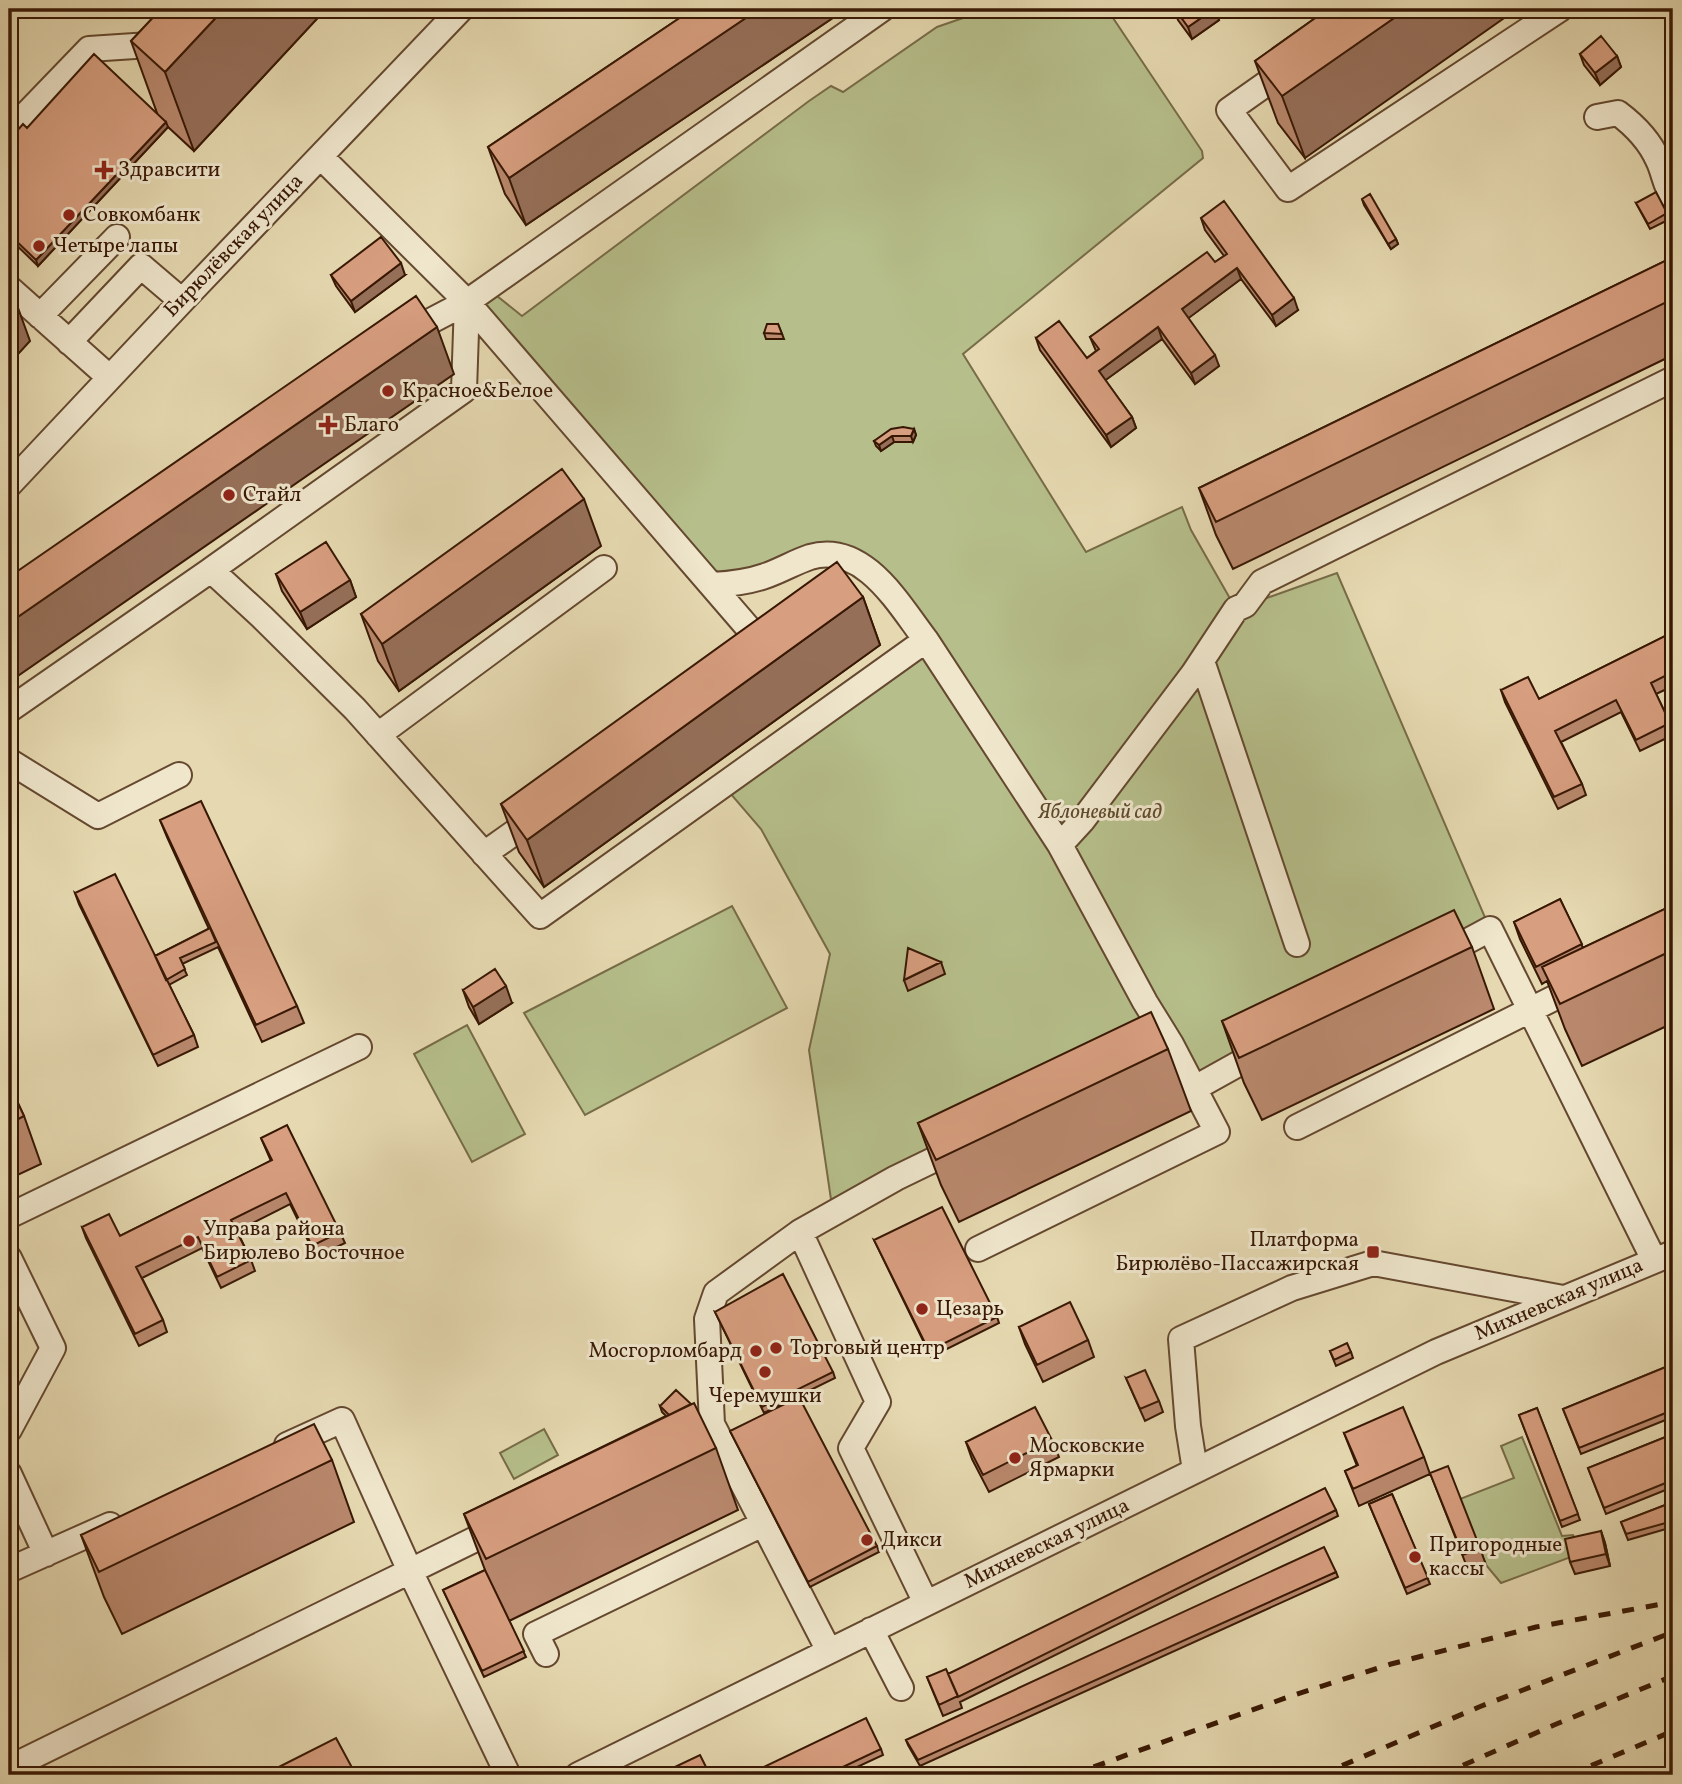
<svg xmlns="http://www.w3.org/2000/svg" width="1682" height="1784" font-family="Vollkorn,serif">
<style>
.green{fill:#b6bf8b;stroke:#776c48;stroke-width:2}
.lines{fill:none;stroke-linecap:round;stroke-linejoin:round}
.minor-casing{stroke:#64482f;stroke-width:28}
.minor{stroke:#efe6cc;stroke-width:24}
.rail{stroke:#381804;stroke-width:5;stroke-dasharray:12 12;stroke-linecap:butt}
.wall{fill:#b9886d;stroke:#381804;stroke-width:2}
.shaded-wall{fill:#966f59;stroke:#381804;stroke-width:2}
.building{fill:#d79e7f;stroke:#381804;stroke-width:2}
.poi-dot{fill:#8f2418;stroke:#efe6cc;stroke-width:2.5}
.labels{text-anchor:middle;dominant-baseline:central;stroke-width:6;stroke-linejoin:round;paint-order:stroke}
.poi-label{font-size:21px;fill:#381804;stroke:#efe6cc;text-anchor:start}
.street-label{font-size:21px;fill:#381804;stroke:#efe6cc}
.park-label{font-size:21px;font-style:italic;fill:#5e4a2c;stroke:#efe6cc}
</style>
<rect width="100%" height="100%" fill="#e6d9b1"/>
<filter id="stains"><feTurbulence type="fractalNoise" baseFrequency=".00286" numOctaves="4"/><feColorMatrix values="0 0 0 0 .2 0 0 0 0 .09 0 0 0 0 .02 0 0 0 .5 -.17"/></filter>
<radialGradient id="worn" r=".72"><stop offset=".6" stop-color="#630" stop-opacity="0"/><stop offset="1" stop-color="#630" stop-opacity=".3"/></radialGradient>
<path class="green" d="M989,9H1107L1202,151L1203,158L963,354L1086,552L1182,507L1191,530L1236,609L1337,573L1490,929L1195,1088L1172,1045L833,1213L809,1050L830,954L761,829L723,785L925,640L844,556L712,585L467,302L487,288L522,316L809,101L831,86L843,92L937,27Z
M732,906L787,1008L585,1115L524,1013Z
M467,1025L525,1134L472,1162L414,1054Z
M544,1429L558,1455L514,1479L500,1453Z
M1522,1437L1562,1536L1573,1535L1579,1549L1571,1557L1501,1583L1486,1565L1460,1499L1514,1478L1501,1446Z"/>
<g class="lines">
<g class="minor-casing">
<path id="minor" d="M1290,67L1229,110L1288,189L1560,9
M1597,117L1618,113C1634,125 1650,142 1658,160C1664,172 1665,186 1673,197
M9,132L89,49L165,44
M321,157L467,302L769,652
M9,288L109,377
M40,316L117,237
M404,335L467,302L882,9
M69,342L141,266L182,301
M9,485L182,301L461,9
M211,570L464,390L467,302
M712,585C730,584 748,582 765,576C780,571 795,562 810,557C864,541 899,605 926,640
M1202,661L1297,944
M9,710L211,570L262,617L355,709L540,916L926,640L1060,845L1145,1002L1171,1044
M378,735L604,568
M9,761L98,816L179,775
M1060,845L1082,821L1193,674L1236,609L1245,605L1262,582L1673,379
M484,854L539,815
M1440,956L1490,929L1654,1260
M1195,1088L1265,1049
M1297,1127L1584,983
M9,1216L359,1047
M800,1232L716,1293L707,1319L712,1424L829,1651
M978,1249L1217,1132L1171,1044L1156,1051
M9,1258L53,1348L9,1430
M675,1442L712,1424
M287,1445L342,1420L410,1571L508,1775
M1195,1470L1188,1426L1181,1339L1292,1288L1373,1263L1563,1298
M9,1474L46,1554
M9,1570L110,1525
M926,1603L851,1448L878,1402L800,1232L896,1178L960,1147
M871,1630L901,1688
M546,1654L536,1634L763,1524
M9,1768L504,1525
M578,1775L1436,1352L1673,1253"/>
</g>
<use href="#minor" class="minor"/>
<path class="rail" d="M1071,1775L1291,1696L1391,1664L1536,1627L1673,1602
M1320,1775L1479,1707L1673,1632
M1441,1775L1554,1725L1673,1676
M1569,1775L1673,1731"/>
</g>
<path class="wall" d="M161,9H326L194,151L168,127L38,266L9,238V140L27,128L157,113L131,41Z
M693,9H846L526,225L505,194L488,147Z
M1174,9H1215L1219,20L1192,39L1178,20Z
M1328,9L1305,158L1278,123L1255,61Z
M1580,54L1617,56L1621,67L1600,85L1584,65Z
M1362,199L1396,239L1398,244L1391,249L1364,205Z
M1636,203L1667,213L1670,219L1650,229Z
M1201,218L1298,310L1276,326L1241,279L1188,318L1219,366L1195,384L1162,339L1105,380L1132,417L1136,428L1111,447L1040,350L1036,338L1087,358L1096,351L1090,337L1215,262L1224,256L1205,230Z
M1673,257V355L1233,569L1216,535L1199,488Z
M331,275H405L355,312L336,286Z
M778,324L784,339H766L764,333Z
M914,429L916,435L913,442H894L881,451L876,446L874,441Z
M601,546L399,691L378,661L361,614Z
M276,574L350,580L356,597L307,629L282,591Z
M863,597L880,645L544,887L519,852L501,804Z
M1673,632V686L1656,694L1670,723L1673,731V735L1640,751L1621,712L1561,742L1582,784L1586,795L1558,809L1505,702L1501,690L1539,699Z
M160,820L297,1006L304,1023L262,1042L218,947L182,964L187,975L169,985L194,1035L198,1047L158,1066L79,904L75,893L155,956L209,929L167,837Z
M1560,899L1583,948L1673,905V1023L1582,1066L1565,1029L1547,981L1542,984L1520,939L1514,922Z
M1472,947L1494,1009L1262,1120L1244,1083L1222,1021Z
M941,962L945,974L908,991L904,980Z
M463,990L512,1003L479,1024L469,1007Z
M1168,1049L1191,1111L959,1222L941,1185L918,1123Z
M9,1084L24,1116L41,1164L9,1179Z
M261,1138L340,1232L345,1243L316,1257L290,1204L237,1231L251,1260L255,1271L221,1288L202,1248L142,1278L163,1320L167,1332L139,1346L86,1238L82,1227L120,1236L271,1161Z
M874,1240L997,1317L999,1323L931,1357Z
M715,1312L833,1372L835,1378L764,1413Z
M1019,1327L1088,1340L1094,1357L1043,1382L1025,1344Z
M1330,1351L1351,1352L1353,1358L1336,1366Z
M1673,1364V1417L1581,1454L1563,1409Z
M1126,1378L1159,1401L1163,1412L1145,1421Z
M660,1406L716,1448L738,1510L509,1621L526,1657L484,1677L443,1590L485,1570L464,1514L666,1416L662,1412Z
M1537,1408L1580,1520L1562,1527L1519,1415Z
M730,1431L877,1546L879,1552L810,1587Z
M1344,1433L1424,1457L1430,1474L1359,1506L1345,1471L1357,1466Z
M1673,1434V1487L1606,1514L1588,1468Z
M1052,1440L1059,1457L989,1492L972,1459L966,1442Z
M332,1460L354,1522L122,1634L104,1597L81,1535Z
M1430,1473L1480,1548L1486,1565L1469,1572Z
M1392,1494L1430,1584L1407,1594L1369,1504Z
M1673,1502V1527L1628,1540L1621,1522Z
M1336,1510L1338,1516L960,1702L962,1708L943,1716L927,1677L948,1674Z
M1601,1531L1605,1543L1610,1566L1575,1574L1570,1562Z
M1336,1572L1338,1577L920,1766L908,1745L906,1740Z
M881,1749L883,1755L840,1775H747Z"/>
<path class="shaded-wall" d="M224,9H326L194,151L165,72Z
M759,9H846L526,225L509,178Z
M1214,9H1215L1219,20L1192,39L1188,27Z
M1407,9H1517L1305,158L1282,96Z
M1617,56L1621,67L1600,85L1595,73Z
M166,122L168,127L38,266L36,260Z
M1396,239L1398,244L1391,249L1388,244Z
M401,263L405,275L355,312L351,301Z
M1237,268L1241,279L1186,320L1182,309Z
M9,283L30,341L9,364Z
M1294,298L1298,310L1276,326L1272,315Z
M437,327L454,374L9,682V623Z
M1158,327L1162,339L1103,382L1099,371Z
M1215,355L1219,366L1195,384L1191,373Z
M1132,417L1136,428L1111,447L1106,435Z
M914,429L916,435L913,442L911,436Z
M892,436L894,442L881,451L879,445Z
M584,499L601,546L399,691L382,644Z
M350,580L356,597L307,629L300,612Z
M863,597L880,645L544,887L527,840Z
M506,986L512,1003L479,1024L473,1007Z
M1601,1531L1605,1543L1610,1566L1606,1554Z"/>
<path class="building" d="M161,9H224L165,72L131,41Z
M693,9H759L509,178L488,147Z
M1175,9H1214L1188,27Z
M1328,9H1407L1282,96L1255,61Z
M1673,20V39L1666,23Z
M1601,36L1617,56L1595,73L1580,54Z
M94,54L166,122L36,260L9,234V147L10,145L9,143V140L23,124L27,128Z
M1656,192L1667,213L1648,224L1636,203Z
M1370,194L1396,239L1388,244L1362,199Z
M1224,201L1294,298L1272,315L1237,268L1182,309L1215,355L1191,373L1158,327L1099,371L1132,417L1106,435L1036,338L1059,321L1087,358L1099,349L1090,337L1207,252L1215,262L1227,254L1201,218Z
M381,237L401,263L351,301L331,275Z
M1673,257V299L1216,522L1199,488Z
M416,296L437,327L9,623V577Z
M767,324H778L782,334L764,333Z
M903,427L914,429L911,436H892L879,445L874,441L891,429Z
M562,469L584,499L382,644L361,614Z
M326,542L350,580L300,612L276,574Z
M837,562L863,597L527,840L501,804Z
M1673,632V672L1651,683L1670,723L1636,740L1616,700L1555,731L1582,784L1554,797L1501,690L1528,677L1539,699Z
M201,801L297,1006L256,1025L160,820Z
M115,874L194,1035L153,1055L75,893Z
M1560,899L1582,944L1536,967L1514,922Z
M1673,905V950L1560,1004L1542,967Z
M1454,910L1472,947L1239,1058L1222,1021Z
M210,928L216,942L180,958L185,969L166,980L155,956Z
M908,948L941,962L904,980Z
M495,969L506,986L473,1007L463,990Z
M1151,1012L1168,1049L936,1160L918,1123Z
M9,1084L24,1116L9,1124Z
M287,1125L340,1232L312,1246L286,1193L231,1220L251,1260L217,1277L198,1237L136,1267L163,1320L135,1334L82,1227L109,1214L120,1236L272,1160L261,1138Z
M942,1207L997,1317L929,1351L874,1240Z
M783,1274L833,1372L762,1407L715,1312Z
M1070,1302L1088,1340L1037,1365L1019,1327Z
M1347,1343L1351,1352L1334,1360L1330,1351Z
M1673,1364V1410L1579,1448L1563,1409Z
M1145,1370L1159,1401L1140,1409L1126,1378Z
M676,1390L691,1404L669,1415L660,1406Z
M799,1397L877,1546L808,1582L730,1431Z
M694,1403L716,1448L486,1559L464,1514Z
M1035,1407L1052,1440L983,1475L966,1442Z
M1403,1407L1424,1457L1353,1489L1345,1471L1358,1465L1344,1433Z
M1537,1408L1578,1514L1560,1521L1519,1415Z
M314,1424L332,1460L99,1572L81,1535Z
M1673,1434V1480L1604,1508L1588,1468Z
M1448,1466L1480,1548L1463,1555L1430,1473Z
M1325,1488L1336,1510L958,1697L948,1674Z
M1392,1494L1428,1578L1405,1588L1369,1504Z
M1673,1502V1521L1626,1534L1621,1522Z
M1601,1531L1606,1554L1570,1562L1565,1539Z
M1324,1547L1336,1572L918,1760L906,1740Z
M485,1570L524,1651L482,1671L443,1590Z
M946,1669L958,1696L939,1705L927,1677Z
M866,1718L881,1749L826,1775H747Z
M336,1738L356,1775H263Z
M700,1755L710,1775H658Z
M1673,1764V1775H1643Z"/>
<g class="poi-dot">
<path d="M100.5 159.5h7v7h7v7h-7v7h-7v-7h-7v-7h7z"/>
<circle cx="69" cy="215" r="7"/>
<circle cx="39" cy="246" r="7"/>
<circle cx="388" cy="391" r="7"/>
<path d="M324.5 414.5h7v7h7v7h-7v7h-7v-7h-7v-7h7z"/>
<circle cx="229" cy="495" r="7"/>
<circle cx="189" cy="1241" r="7"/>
<rect x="1366" y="1245" width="14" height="14" rx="3.5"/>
<circle cx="922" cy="1309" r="7"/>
<circle cx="776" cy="1348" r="7"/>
<circle cx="756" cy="1351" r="7"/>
<circle cx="765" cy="1372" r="7"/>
<circle cx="1015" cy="1458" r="7"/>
<circle cx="867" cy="1540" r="7"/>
<circle cx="1415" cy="1557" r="7"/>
</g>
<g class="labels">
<g class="poi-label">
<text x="118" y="170">Здравсити</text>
<text x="83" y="215">Совкомбанк</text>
<text x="53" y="246">Четыре лапы</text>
<text x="402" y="391">Красное&amp;Белое</text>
<text x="344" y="425">Благо</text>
<text x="243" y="495">Стайл</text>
<text x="203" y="1229">Управа района<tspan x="203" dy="24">Бирюлево Восточное</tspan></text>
<text x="1359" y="1240" text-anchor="end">Платформа<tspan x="1359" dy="24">Бирюлёво-Пассажирская</tspan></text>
<text x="936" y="1309">Цезарь</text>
<text x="790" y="1348">Торговый центр</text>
<text x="742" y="1351" text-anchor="end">Мосгорломбард</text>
<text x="765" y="1396" text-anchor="middle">Черемушки</text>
<text x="1029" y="1446">Московские<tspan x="1029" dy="24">Ярмарки</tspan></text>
<text x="881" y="1540">Дикси</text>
<text x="1429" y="1545">Пригородные<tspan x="1429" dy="24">кассы</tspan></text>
</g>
<g class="street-label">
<text transform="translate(234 246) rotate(-46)">Бирюлёвская улица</text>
<text transform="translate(1559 1300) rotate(-23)">Михневская улица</text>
<text transform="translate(1047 1544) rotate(-26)">Михневская улица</text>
</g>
<g class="park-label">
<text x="1100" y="812">Яблоневый сад</text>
</g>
</g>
<rect width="1682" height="1784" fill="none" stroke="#e6d9b1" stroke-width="35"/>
<rect x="10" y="10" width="1661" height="1763" fill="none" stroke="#381804" stroke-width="3.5"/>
<rect x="18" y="18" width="1647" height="1749" fill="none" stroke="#381804" stroke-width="2"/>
<rect width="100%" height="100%" filter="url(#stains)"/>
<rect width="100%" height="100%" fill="url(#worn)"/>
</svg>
